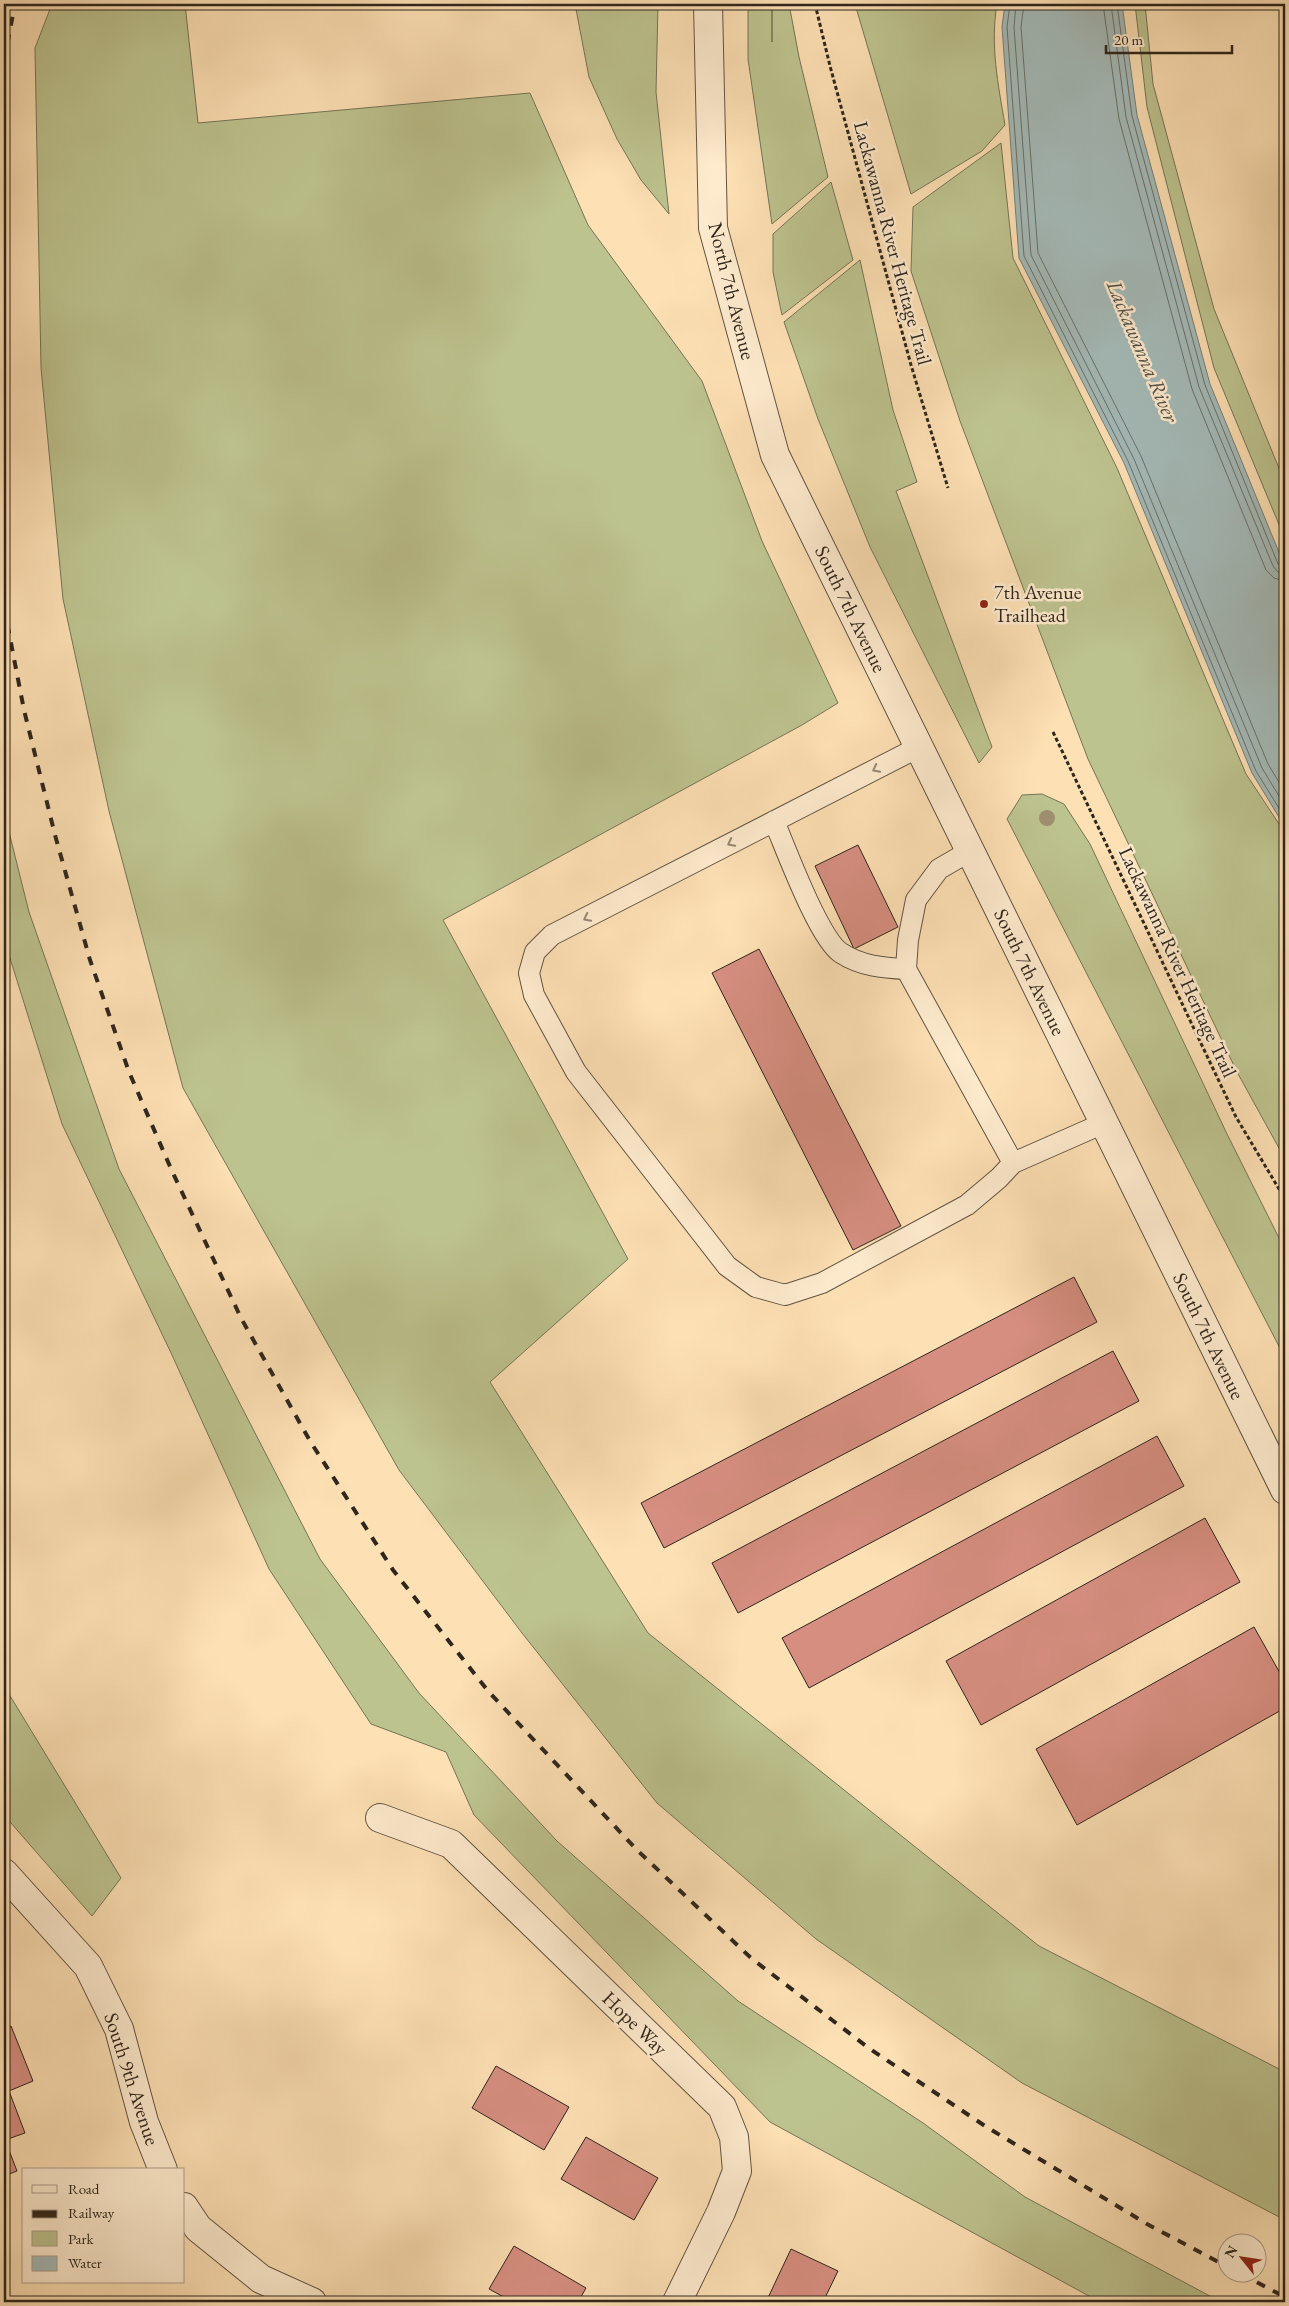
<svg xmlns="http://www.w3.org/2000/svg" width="1289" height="2306" font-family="'EB Garamond',serif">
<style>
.green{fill:#bdc38f;stroke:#767456}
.water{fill:#a4bab8;stroke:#757f7a}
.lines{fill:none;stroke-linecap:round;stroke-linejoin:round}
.shore{stroke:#6a706a;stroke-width:1}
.building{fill:#d68e80;stroke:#2f261d}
.lane-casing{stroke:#625443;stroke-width:22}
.street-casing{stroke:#625443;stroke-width:30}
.path{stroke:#2f261d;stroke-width:3;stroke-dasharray:4 2.5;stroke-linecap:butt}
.lane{stroke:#feebce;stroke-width:20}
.street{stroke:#feebce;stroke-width:28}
.rail{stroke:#2f261d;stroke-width:4;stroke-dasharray:9 9;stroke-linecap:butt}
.tree{fill:#9f8f71}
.oneway{stroke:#968876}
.poi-dot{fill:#8f2418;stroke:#feebce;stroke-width:2}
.labels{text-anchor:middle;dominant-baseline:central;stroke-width:5;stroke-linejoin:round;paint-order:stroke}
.street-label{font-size:20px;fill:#2f261d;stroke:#feebce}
.poi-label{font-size:20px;fill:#2f261d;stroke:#feebce;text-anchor:start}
.water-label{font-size:21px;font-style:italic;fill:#52524c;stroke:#feebce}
</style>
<rect width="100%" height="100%" fill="#fde0b4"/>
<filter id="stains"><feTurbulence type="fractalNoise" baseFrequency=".004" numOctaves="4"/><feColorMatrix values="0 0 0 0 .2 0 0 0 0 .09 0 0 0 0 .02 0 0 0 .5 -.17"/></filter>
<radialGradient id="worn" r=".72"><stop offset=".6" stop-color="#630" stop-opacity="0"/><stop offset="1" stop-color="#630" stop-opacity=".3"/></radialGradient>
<path class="green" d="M52,4H185L198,123L530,93L588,225L702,381L762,541L838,703L802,725L443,920L628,1259L490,1382L648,1633L1039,1946L1285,2072V2220L1022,2083L816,1939L657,1803L522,1633L399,1470L183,1088L109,811L63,599L41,368L35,48Z
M575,4H658L656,92L669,214L641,180L617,139L589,77Z
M748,4H772V42V4H789L799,57L828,177L772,224L748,59Z
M855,4H997C990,45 998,84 1005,125L982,151L911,194Z
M1135,4H1145L1153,84L1214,309L1285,483V539L1214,368L1147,107Z
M1001,143L1013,258L1117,468L1246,774L1285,833V1159L1237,1072L1088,759L1072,717L960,421L911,271L913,207Z
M831,182L853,260L782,315L773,272V234Z
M860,260L893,410L917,482L896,491L992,747L979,763L870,547L818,419L784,322Z
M1042,794L1064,804L1090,844L1227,1134L1285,1250V1358L1007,819L1022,795Z
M4,812L29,912L119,1169L320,1559L419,1693L557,1841L738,2001L923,2123L1025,2197L1221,2302H1100L770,2122L474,1815L446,1752L371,1724L269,1569L172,1355L62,1124L4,939Z
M4,1686L121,1878L92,1916L4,1815Z"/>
<path class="water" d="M1005,4H1122L1137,115L1210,384L1285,567V827L1252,773L1124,463L1019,258L1002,27Z"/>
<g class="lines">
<path class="shore" d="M1010,4L1007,27L1024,256L1128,461L1256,771L1285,818
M1016,4L1014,27L1031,255L1134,459L1262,768L1285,806
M1024,4L1021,27L1038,253L1141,456L1268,764L1285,792
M1103,4L1119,119L1192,389L1266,570L1274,578L1285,581
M1111,4L1126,117L1199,387L1273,566L1278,572L1285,574
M1117,4L1132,116L1205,385L1278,564L1285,567"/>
</g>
<path class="building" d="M858,845L898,927L854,949L815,866Z
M759,949L901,1226L853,1250L712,973Z
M1074,1277L1097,1322L664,1548L641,1503Z
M1113,1351L1139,1401L738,1613L712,1563Z
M1157,1436L1184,1486L809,1688L782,1638Z
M1205,1518L1240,1582L981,1725L946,1661Z
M1254,1627L1285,1682V1708L1077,1825L1036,1749Z
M11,2026L33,2081L9,2091L25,2133L5,2140L17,2171L4,2176V2029Z
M496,2066L569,2107L544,2150L472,2108Z
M586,2137L658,2178L634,2220L561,2179Z
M514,2246L586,2288L578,2302H513L489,2289Z
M791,2249L838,2271L823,2302H766Z"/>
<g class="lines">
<g class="lane-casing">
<path id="lane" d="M919,747L552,935L535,952L529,973L534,995L576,1072L727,1266L756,1287L785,1295L822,1283L967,1205L999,1178L1013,1163
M774,821C786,849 819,939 841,953C861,966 883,968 906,969
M970,851L939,869L916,900L908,940L906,969L1013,1163L1104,1123"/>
</g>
<g class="street-casing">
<path id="street" d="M708,4L713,228L775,455L1285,1490
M380,1818L451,1844L722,2107L734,2137L737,2171L721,2212L677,2302
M4,1873L88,1966L119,2029L144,2122L163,2170
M184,2207L198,2228L261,2279L312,2302"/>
</g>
<path class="path" d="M815,4L830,66L911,365L948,488
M1053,732L1236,1117L1285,1199"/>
<use href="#lane" class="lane"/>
<use href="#street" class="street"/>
<path class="rail" d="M4,61L15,4
M4,607L24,710L55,835L90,960L129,1072L172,1171L241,1318L310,1441L393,1570L488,1691L637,1850L751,1958L870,2049L985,2126L1147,2224L1226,2266
M1241,2274L1285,2297"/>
</g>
<circle class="tree" cx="1047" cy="818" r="8"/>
<defs><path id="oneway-chevron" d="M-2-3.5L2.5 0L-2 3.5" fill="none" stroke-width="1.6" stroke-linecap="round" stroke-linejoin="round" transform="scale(1.25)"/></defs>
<g class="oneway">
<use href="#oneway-chevron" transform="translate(876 769) rotate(153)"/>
<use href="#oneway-chevron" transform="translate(731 843) rotate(153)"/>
<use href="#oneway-chevron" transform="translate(587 918) rotate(153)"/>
</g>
<circle class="poi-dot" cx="984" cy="604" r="5"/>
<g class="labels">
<g class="street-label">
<text transform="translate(893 243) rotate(75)">Lackawanna River Heritage Trail</text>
<text transform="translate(732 291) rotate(76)">North 7th Avenue</text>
<text transform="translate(851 609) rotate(64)">South 7th Avenue</text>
<text transform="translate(1178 962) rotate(65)">Lackawanna River Heritage Trail</text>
<text transform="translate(1030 972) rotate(64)">South 7th Avenue</text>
<text transform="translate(1209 1336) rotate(64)">South 7th Avenue</text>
<text transform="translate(635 2023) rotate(44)">Hope Way</text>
<text transform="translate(132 2079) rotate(72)">South 9th Avenue</text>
</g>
<g class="poi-label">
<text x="994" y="592">7th Avenue<tspan x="994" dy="23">Trailhead</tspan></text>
</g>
<g class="water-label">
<text transform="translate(1143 351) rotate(67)">Lackawanna River</text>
</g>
</g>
<rect width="1289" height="2306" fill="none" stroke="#fde0b4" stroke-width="20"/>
<rect x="5" y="5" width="1279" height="2296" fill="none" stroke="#2f261d" stroke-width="2.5"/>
<rect x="10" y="10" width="1269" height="2286" fill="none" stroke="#2f261d"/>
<rect x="22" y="2168" width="162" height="115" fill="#feebce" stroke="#ab9c87"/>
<rect x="32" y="2185" width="25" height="8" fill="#feebce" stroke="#ab9c87"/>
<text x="68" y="2194" font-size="15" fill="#2f261d">Road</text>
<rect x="32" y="2210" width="25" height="8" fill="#2f261d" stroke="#ab9c87"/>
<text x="68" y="2218" font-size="15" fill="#2f261d">Railway</text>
<rect x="32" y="2231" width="25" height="15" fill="#bdc38f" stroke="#ab9c87"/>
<text x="68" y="2244" font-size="15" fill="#2f261d">Park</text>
<rect x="32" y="2256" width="25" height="15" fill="#a4bab8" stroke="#ab9c87"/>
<text x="68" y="2268" font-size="15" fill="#2f261d">Water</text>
<g transform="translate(1242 2258) rotate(300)"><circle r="24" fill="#feebce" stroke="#ab9c87"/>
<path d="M0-4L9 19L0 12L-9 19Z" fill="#8f2418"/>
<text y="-8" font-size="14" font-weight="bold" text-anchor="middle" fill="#2f261d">N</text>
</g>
<path d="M1106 45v8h126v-8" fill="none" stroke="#2f261d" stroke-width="2.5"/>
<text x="1114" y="45" font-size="15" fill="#2f261d" stroke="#feebce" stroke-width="4" paint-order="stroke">20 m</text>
<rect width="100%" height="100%" filter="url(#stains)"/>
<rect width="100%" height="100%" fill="url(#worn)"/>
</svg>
